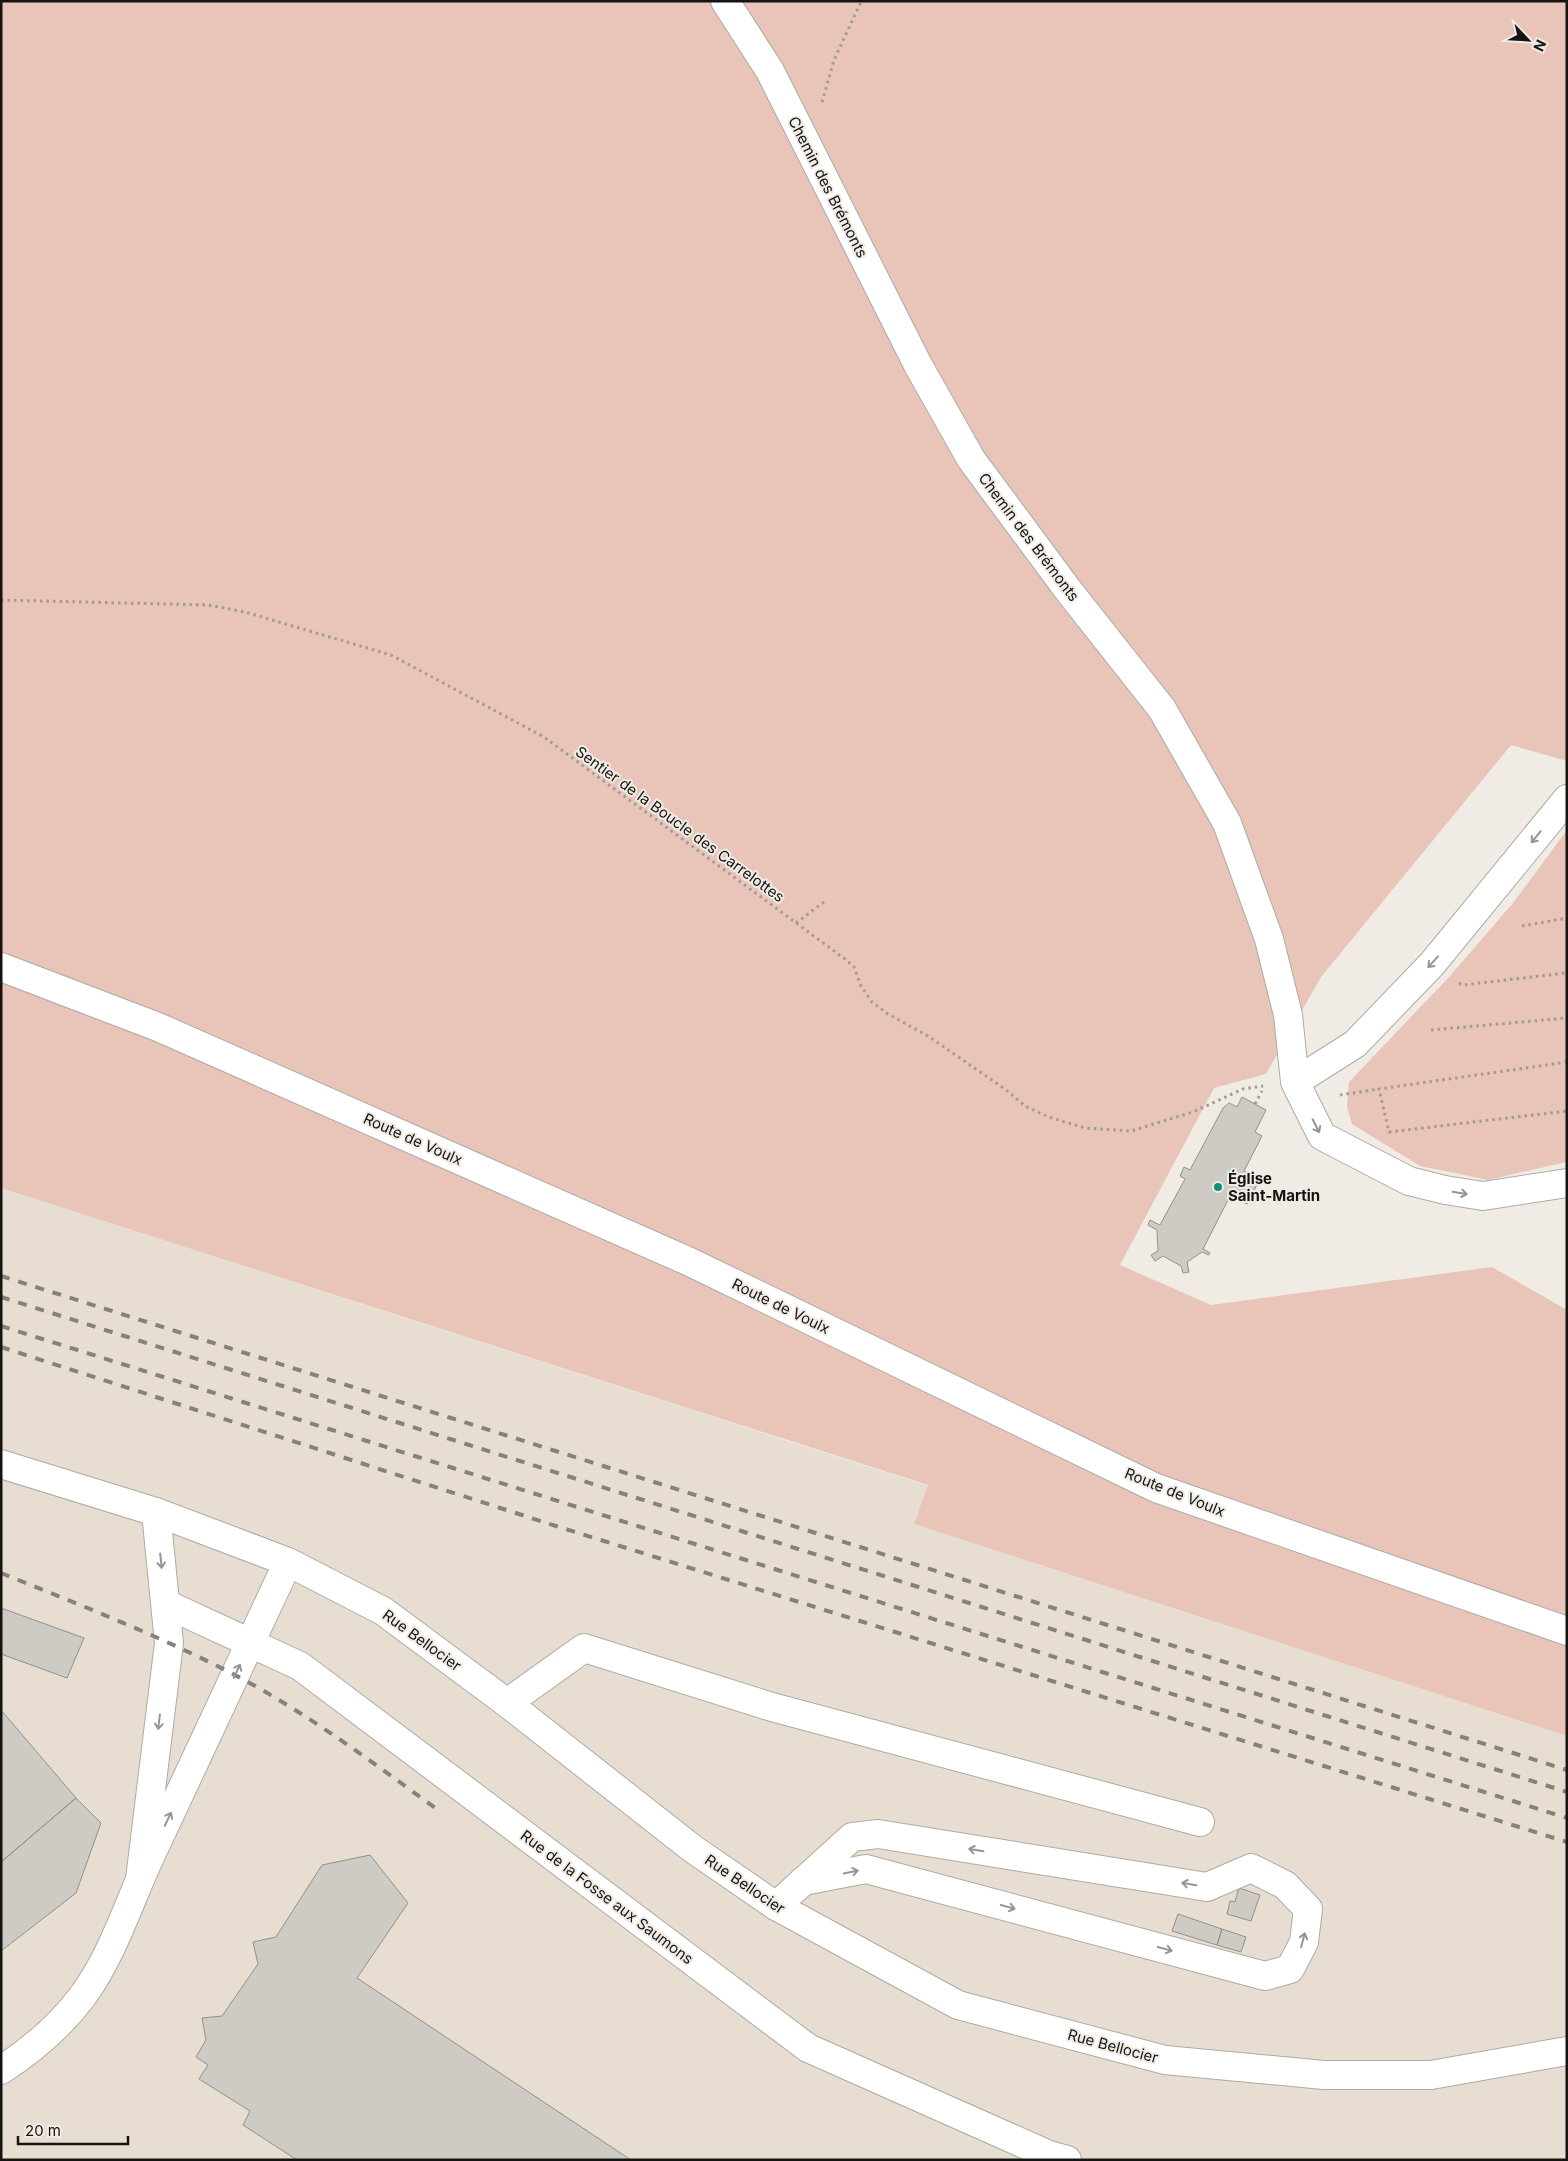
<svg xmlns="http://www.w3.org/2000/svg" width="1568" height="2161" font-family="Inter,sans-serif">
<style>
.built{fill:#e7ded1}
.green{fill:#e9c4b8}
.building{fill:#cdcbc4;stroke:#93918a}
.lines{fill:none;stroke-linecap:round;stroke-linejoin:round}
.minor-casing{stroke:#aeaaa4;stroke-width:30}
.major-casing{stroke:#aeaaa4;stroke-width:30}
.path{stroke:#9f9c97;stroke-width:3;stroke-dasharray:2.5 4;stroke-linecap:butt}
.minor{stroke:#fff;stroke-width:28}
.major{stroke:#fff;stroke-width:28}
.rail{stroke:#85827d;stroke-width:4;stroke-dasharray:9 9;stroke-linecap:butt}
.oneway{stroke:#969594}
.poi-dot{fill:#0c927c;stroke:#f0ece5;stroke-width:2}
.labels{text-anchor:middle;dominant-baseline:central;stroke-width:4;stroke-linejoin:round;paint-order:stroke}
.street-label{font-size:15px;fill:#161412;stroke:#f0ece5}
.poi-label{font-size:15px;font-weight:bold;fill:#161412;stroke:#f0ece5;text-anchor:start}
</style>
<rect width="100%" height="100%" fill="#f0ece5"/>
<path class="built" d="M1,1188L928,1486L914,1524L1567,1736V2160H1Z"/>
<path class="green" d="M1,1H1567V761L1511,745L1321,977L1266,1074L1214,1088L1120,1265L1211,1305L1492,1267L1567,1310V1736L914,1524L928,1485L1,1188Z
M1567,830V1162L1488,1180L1420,1166L1352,1124L1347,1107L1349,1082L1449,977L1513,903Z"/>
<path class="building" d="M1242,1097L1266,1110L1255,1132L1262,1136L1244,1171L1260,1179L1247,1204L1230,1196L1203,1249L1210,1253L1209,1255L1202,1252L1187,1262L1189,1272L1183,1273L1181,1266L1163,1256L1155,1261L1151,1255L1158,1251L1157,1230L1148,1225L1150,1220L1160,1225L1185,1179L1180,1176L1184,1167L1190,1170L1223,1108L1229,1103L1237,1107Z
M1,1608L84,1638L67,1678L1,1654Z
M1,1710L76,1798L1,1862Z
M76,1798L101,1823L76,1893L1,1951V1862Z
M370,1855L408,1903L357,1978L631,2160H297L243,2125L250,2111L199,2079L208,2065L196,2057L206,2040L202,2018L222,2016L258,1964L253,1942L276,1937L322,1865Z
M1239,1888L1260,1895L1251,1921L1227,1914L1230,1901L1235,1902Z
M1178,1914L1222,1929L1217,1945L1172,1931Z
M1222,1929L1246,1937L1241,1952L1217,1945Z"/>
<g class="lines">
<g class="minor-casing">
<path id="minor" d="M725,1L770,71L918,365L971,459L1068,590L1162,709L1227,823L1269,939L1288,1015L1295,1082L1322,1136L1409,1181L1445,1190L1483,1196L1567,1183
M1295,1082L1355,1044L1432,964L1567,799
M1,1464L156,1512
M166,1604L300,1666L808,2048L1049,2155L1067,2160
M507,1703L584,1648L772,1707L1200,1822
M776,1906L852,1837L878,1834L1207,1887L1251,1868L1285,1885L1308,1909L1304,1942L1290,1969L1265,1976L866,1869L803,1881"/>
</g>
<g class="major-casing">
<path id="major" d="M1,967L158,1027L690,1262L1156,1488L1567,1631
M140,1879L169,1643L156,1512L288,1562L383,1611L507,1703L693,1849L776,1906L958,2005L1165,2060L1324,2075H1431L1567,2051
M1,2070C32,2050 60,2026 82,1997C113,1955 128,1904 150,1857C196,1759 242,1661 288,1562"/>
</g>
<path class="path" d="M822,102L834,60L860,4L864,1
M1,600L208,605L245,612L391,655L544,737L845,959L854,967L861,986L872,1002L888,1014L928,1036L1005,1089L1025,1106L1049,1117L1085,1128L1131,1131L1193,1112L1243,1089L1263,1086
M796,923L824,902
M1522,926L1567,918
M1459,983L1462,985L1567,973
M1431,1030L1567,1018
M1567,1062L1379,1089L1389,1132L1567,1111
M1340,1095L1379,1089
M1255,1104L1262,1091"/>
<use href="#minor" class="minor"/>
<use href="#major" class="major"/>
<path class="rail" d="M1,1276L1567,1770
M1,1297L1567,1792
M1,1326L1567,1818
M1,1347L556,1526L1567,1842
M1,1573C80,1605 160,1636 235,1675C307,1713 372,1762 438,1810"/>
</g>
<defs><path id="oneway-shaft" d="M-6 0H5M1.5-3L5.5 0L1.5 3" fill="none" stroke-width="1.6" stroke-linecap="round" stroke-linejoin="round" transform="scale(1.25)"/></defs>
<g class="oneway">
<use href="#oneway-shaft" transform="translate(1536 837) rotate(129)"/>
<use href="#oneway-shaft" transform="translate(1433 962) rotate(132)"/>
<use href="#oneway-shaft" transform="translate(1316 1126) rotate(63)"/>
<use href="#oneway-shaft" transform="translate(1460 1193) rotate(9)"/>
<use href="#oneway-shaft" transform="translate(161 1561) rotate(84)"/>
<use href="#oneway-shaft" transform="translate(237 1671) rotate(-65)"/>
<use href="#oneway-shaft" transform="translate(159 1722) rotate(97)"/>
<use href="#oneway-shaft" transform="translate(168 1819) rotate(-65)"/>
<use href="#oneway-shaft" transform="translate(976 1850) rotate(-171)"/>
<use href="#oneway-shaft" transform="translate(851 1872) rotate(-11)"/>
<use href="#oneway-shaft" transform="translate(1189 1884) rotate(-171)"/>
<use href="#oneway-shaft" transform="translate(1008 1907) rotate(15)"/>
<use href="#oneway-shaft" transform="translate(1303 1940) rotate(-75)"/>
<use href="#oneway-shaft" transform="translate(1165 1949) rotate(15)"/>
</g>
<circle class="poi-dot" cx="1218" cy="1187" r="5"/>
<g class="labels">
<g class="street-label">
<text transform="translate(828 187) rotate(63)">Chemin des Brémonts</text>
<text transform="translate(1029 537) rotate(53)">Chemin des Brémonts</text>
<text transform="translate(680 824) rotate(36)">Sentier de la Boucle des Carrelottes</text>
<text transform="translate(413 1139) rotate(24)">Route de Voulx</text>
<text transform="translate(781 1306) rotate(26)">Route de Voulx</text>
<text transform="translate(1175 1492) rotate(22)">Route de Voulx</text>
<text transform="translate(422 1640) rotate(36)">Rue Bellocier</text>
<text transform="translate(745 1884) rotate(34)">Rue Bellocier</text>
<text transform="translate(607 1897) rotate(37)">Rue de la Fosse aux Saumons</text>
<text transform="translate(1113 2046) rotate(15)">Rue Bellocier</text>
</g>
<g class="poi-label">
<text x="1228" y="1178">Église<tspan x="1228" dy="17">Saint-Martin</tspan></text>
</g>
</g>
<rect width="1568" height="2161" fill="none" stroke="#161412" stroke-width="5"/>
<g transform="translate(1528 40) rotate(115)" stroke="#f0ece5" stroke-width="4" paint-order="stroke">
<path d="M0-4L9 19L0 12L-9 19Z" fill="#161412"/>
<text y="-8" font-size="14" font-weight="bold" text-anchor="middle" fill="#161412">N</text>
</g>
<path d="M18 2136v8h110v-8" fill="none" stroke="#161412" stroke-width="2.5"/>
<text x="25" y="2136" font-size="15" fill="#161412" stroke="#f0ece5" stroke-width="4" paint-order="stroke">20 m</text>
</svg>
